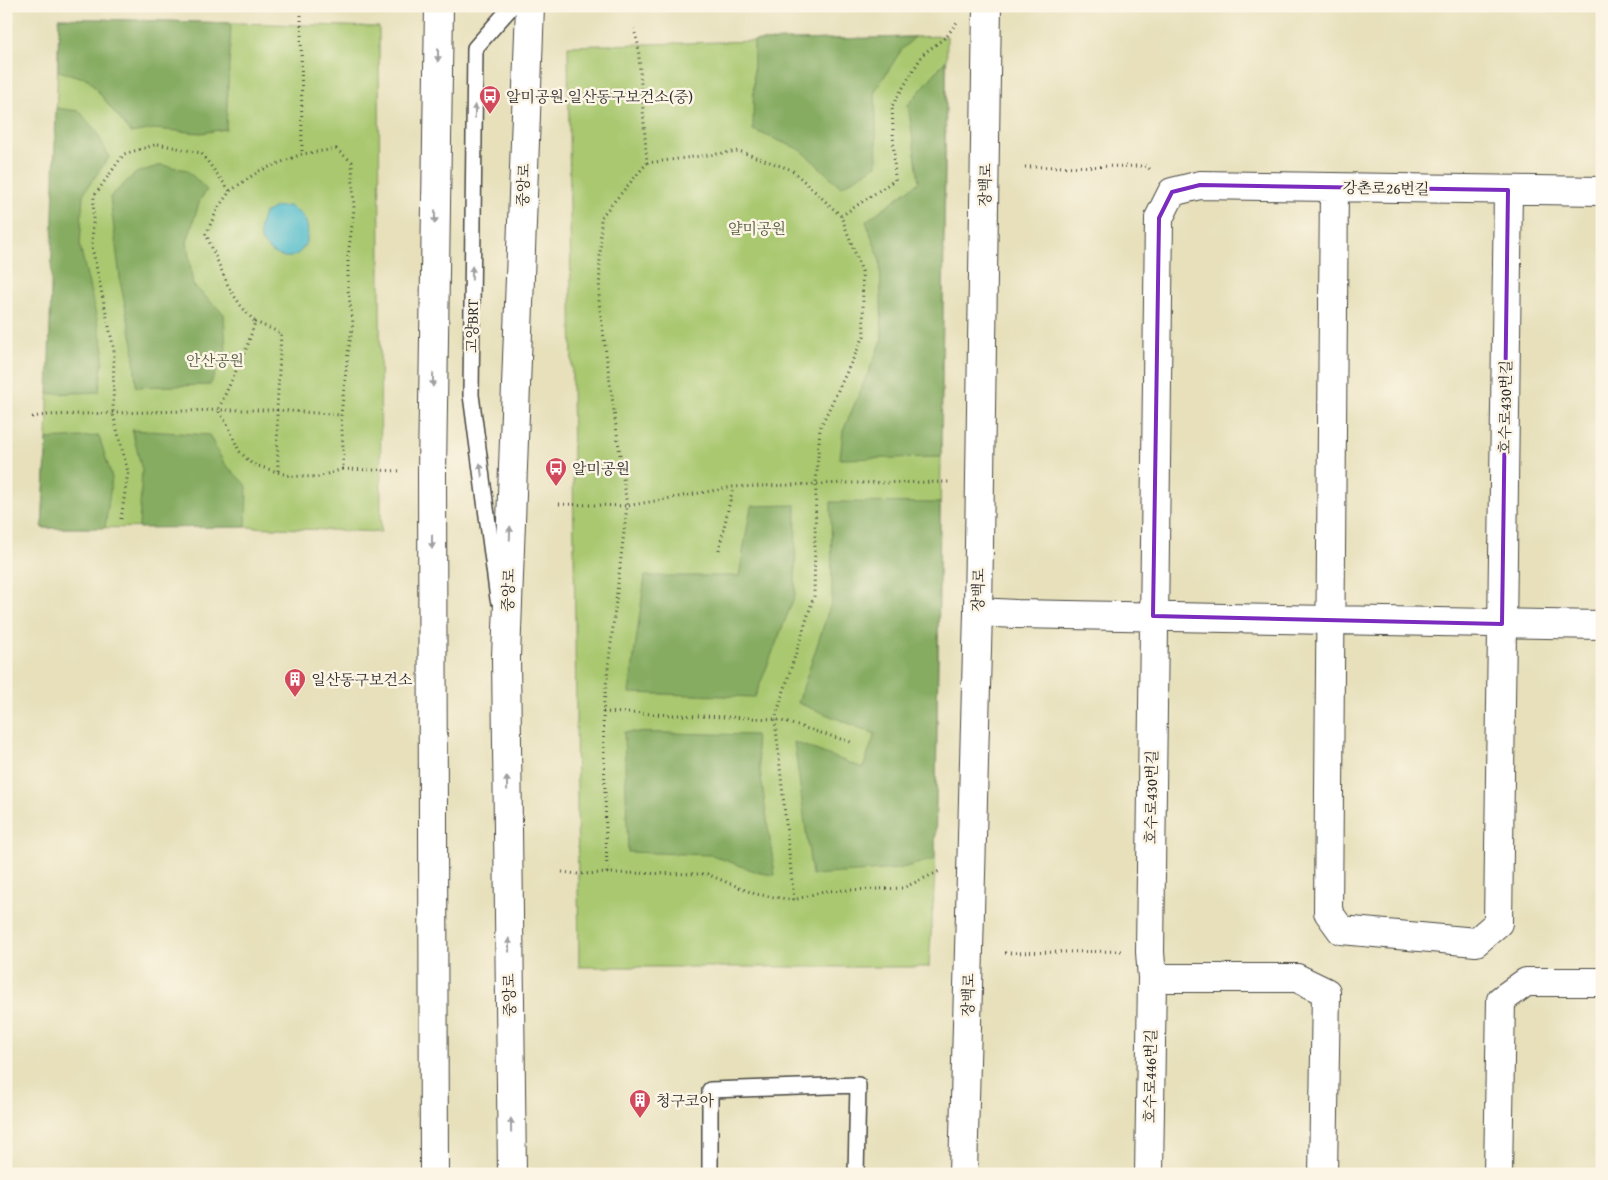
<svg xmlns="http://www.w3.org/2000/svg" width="1608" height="1180" font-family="'Gentium Book Plus','Noto Serif KR',serif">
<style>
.green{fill:#a9c86f;stroke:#6a7a4d}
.forest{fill:#86ac62;stroke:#586c46}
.water{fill:#51bccc;stroke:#3e747c}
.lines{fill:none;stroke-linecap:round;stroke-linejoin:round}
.service-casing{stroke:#474641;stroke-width:18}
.minor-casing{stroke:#474641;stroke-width:30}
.tertiary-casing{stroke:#474641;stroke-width:30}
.primary-casing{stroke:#474641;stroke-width:30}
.path{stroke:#474641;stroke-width:3;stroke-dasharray:1 4;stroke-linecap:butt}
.service{stroke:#fff;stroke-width:15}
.minor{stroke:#fff;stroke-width:28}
.tertiary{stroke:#fff;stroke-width:28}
.primary{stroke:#fff;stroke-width:28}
.oneway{fill:#a0a0a0}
.marked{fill:none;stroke:#7b2cbf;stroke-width:4;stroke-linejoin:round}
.labels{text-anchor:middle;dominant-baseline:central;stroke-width:5;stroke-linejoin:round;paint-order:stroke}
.poi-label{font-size:15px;fill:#2b2b2b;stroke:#fcf5e5;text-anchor:start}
.street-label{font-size:15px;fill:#2b2b2b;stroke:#fcf5e5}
.park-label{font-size:15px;fill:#515a3f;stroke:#fcf5e5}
</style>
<rect width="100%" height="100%" fill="#fcf5e5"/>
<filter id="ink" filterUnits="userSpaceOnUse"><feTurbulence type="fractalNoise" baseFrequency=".02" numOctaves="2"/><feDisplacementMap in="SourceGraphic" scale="10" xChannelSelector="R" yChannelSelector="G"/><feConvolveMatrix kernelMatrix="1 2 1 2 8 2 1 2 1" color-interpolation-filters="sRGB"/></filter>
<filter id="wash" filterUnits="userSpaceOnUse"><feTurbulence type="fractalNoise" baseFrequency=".0096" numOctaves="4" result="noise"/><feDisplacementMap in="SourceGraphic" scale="20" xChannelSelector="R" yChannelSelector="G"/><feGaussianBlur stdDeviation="1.12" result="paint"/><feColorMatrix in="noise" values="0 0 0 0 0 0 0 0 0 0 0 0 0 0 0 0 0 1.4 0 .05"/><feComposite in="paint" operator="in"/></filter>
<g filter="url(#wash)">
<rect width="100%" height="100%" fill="#e7e0bb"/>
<path class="green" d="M59,18L379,27L381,532L246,527L42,528L47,439Z
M947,36L935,873L929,967H579L568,46Z"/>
<path class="forest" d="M59,18L231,23L226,129L201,133L154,129L131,133L88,79L58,71Z
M915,37L902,49L875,91L877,165L841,187L801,150L753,130L754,41Z
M946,60L941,457L840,459L843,431L882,340L880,261L866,221L919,182L908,105Z
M56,108L79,111L96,131L109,157L83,194L80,246L104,350L99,392L48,394Z
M161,165L187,170L207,190L200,200L187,242L193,285L224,314L226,350L210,385L136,387L133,344L121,286L110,197L136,173Z
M132,430L209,435L224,463L247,486L246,527L139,528L142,470Z
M99,436L112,478L105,528H42L47,439Z
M831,502L940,503L935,859L898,869L812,875L794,742L863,768L875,734L798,703L832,600Z
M796,505L795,595L755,697L629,693L645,576H739L751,506Z
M624,732L755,735L775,875L760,873L711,855L628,852Z"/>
<path class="water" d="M289,206C296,210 302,214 306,222C311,235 305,254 290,257C283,258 276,255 271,251C256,239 258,230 264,213L276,207Z"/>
</g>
<g filter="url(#ink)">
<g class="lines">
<g class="service-casing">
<path id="service" d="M498,599L471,395L475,48L512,6
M710,1174V1090L858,1085L856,1174"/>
</g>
<g class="minor-casing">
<path id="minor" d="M1334,187L1328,912L1341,930L1476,942L1498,923L1508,190
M978,612L1016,614L1602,625
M1152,978H1297L1326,992L1323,1174
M1149,1174L1152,978L1150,952L1159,218L1172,192L1200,185L1602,191
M1498,1174L1501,1000L1526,982H1602"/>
</g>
<g class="tertiary-casing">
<path id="tertiary" d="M963,1174L978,612L987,6"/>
</g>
<g class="primary-casing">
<path id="primary" d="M434,1174L432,472L439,6
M512,1174L506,657L530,6"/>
</g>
<path class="path" d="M301,15L302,154
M336,149L352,162L354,209L348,256V290L353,323L348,353L341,415L343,448V469L318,477L290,476L252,464L239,451L229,427L218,410L247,347L255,322L241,306L229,288L206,234L218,208L230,191L259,171L302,154Z
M647,163L739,151L792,170L841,216L862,271L864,336L820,428L816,484L814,596L775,719L794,900
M1025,167L1147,166L1152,172
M841,216L895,180L892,106L923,54L947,36L957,22
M255,322L281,333L277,410L278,472
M32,417L47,415L218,410H277L341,415
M343,469L402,471
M559,504L627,506L733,487L849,483L951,482
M121,519L128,472L113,414L114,350L92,247L94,196L124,154L158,144L201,153L230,191
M719,550L733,487
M603,712L775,719L854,743
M562,872L578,874L607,873L707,874L755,894L794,900L824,891L903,888L942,870
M607,873L603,712L627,506L599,302L601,217L647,163L638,44L634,29
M1005,953L1121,951"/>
<use href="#service" class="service"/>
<use href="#minor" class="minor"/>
<use href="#tertiary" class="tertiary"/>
<use href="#primary" class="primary"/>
</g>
<defs><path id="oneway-solid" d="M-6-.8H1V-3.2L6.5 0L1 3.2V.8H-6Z" transform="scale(1.25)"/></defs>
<g class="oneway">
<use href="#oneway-solid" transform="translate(438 55) rotate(91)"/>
<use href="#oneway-solid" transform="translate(475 111) rotate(-89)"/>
<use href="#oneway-solid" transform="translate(435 217) rotate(91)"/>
<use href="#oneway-solid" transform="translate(472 273) rotate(-89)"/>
<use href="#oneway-solid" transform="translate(433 380) rotate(91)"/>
<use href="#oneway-solid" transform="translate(481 470) rotate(-98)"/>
<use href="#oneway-solid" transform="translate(510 533) rotate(-88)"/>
<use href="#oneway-solid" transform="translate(432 542) rotate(90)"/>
<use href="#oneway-solid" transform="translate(507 783) rotate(-91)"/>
<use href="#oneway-solid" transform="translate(509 945) rotate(-91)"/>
<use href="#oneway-solid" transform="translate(511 1125) rotate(-91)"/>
</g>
</g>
<path class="marked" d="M1200,185L1508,190L1502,624L1153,616L1159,218L1172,192Z"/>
<defs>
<g id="bus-pin" transform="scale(1.125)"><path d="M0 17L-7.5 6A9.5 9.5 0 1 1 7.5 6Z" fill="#d1495b" stroke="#fcf5e5"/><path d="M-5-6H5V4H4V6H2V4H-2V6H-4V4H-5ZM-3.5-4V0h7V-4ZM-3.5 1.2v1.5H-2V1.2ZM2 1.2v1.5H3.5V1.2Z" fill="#fff"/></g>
<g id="building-pin" transform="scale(1.125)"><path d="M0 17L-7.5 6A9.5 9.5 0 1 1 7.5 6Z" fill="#d1495b" stroke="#fcf5e5"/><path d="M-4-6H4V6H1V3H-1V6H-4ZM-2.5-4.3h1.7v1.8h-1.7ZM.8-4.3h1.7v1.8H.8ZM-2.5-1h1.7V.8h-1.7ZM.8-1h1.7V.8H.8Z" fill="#fff"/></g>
</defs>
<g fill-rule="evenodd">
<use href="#bus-pin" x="490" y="96"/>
<use href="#bus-pin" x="556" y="468"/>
<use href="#building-pin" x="295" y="679"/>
<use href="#building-pin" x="640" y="1100"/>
</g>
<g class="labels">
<g class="poi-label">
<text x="506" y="96">알미공원.일산동구보건소(중)</text>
<text x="572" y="468">알미공원</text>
<text x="311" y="679">일산동구보건소</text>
<text x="656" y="1100">청구코아</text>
</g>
<g class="street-label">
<text transform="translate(523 185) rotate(-88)">중앙로</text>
<text transform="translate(985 185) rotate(-89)">장백로</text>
<text transform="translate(1386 188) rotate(1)">강촌로26번길</text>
<text transform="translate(472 326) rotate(-89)">고양BRT</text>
<text transform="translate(1505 407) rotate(-89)">호수로430번길</text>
<text transform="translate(508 590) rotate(-88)">중앙로</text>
<text transform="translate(978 590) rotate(-89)">장백로</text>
<text transform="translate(1151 797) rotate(-89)">호수로430번길</text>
<text transform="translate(509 995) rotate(-91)">중앙로</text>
<text transform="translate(968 995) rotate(-89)">장백로</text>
<text transform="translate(1150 1076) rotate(-89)">호수로446번길</text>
</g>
<g class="park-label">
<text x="757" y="228">얄미공원</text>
<text x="215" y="360">안산공원</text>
</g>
</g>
<rect width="1608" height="1180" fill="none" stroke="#fcf5e5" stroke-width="25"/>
</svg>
